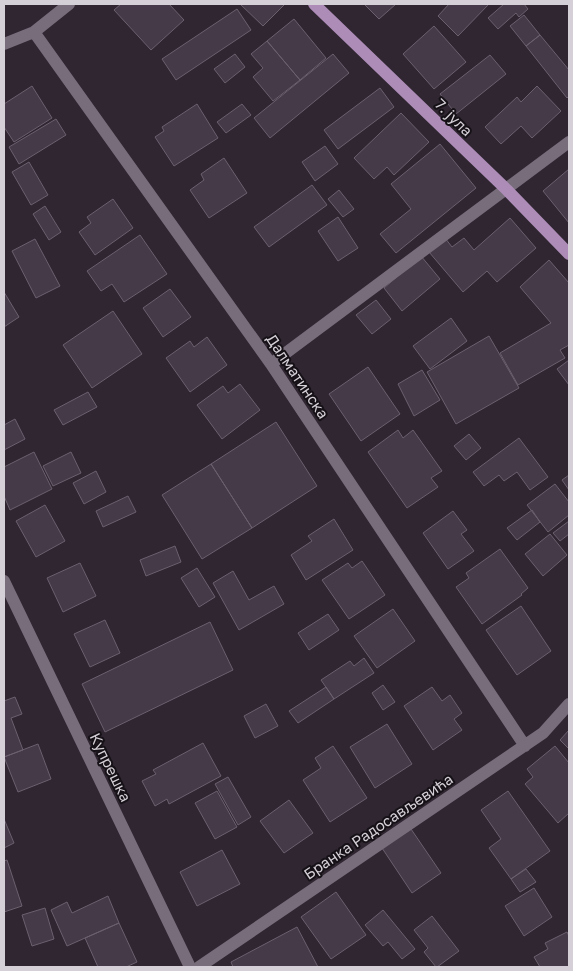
<svg xmlns="http://www.w3.org/2000/svg" width="573" height="971" font-family="'Golos Text',sans-serif">
<style>
.building{fill:#453b48;stroke:#6b606e}
.lines{fill:none;stroke-linecap:round;stroke-linejoin:round}
.minor{stroke:#786d7b;stroke-width:12}
.major{stroke:#ad8db7;stroke-width:12}
.labels{text-anchor:middle;dominant-baseline:central;stroke-width:4;stroke-linejoin:round;paint-order:stroke}
.street-label{font-size:15px;fill:#d5cfd7;stroke:#151116}
</style>
<rect width="100%" height="100%" fill="#302632"/>
<path class="building" d="M121,4H169L184,20L151,50L114,10Z
M240,4H285L263,26Z
M364,4H396L379,19Z
M449,4H489L458,36L438,16Z
M504,4H524L528,9L519,17L516,13L498,29L488,18Z
M237,9L251,30L176,80L162,59Z
M524,15L540,35L526,46L510,26Z
M294,19L326,58L300,80L267,41Z
M434,26L466,62L434,89L403,54Z
M540,35L569,70V96L567,98L526,46Z
M267,41L300,80L273,101L253,77L263,68L251,54Z
M235,54L245,67L225,83L214,69Z
M333,54L349,73L270,138L254,118Z
M490,55L506,74L456,114L440,94Z
M32,86L52,118L14,142L4,127V104Z
M537,86L561,111L532,138L521,126L501,144L485,127L517,97L521,102Z
M380,88L394,107L338,149L324,130Z
M197,104L218,138L174,166L155,137L164,131L162,127Z
M242,104L251,115L226,133L217,122Z
M401,113L429,142L394,175L387,167L374,179L354,158Z
M56,119L66,135L19,164L9,147Z
M440,144L476,188L396,253L380,234L411,209L391,184Z
M325,146L338,164L315,181L302,162Z
M224,158L247,193L209,218L190,190L204,180L201,174Z
M29,162L48,195L31,205L12,172Z
M569,169V223L543,191Z
M312,185L327,205L269,247L254,227Z
M339,190L354,209L343,217L328,199Z
M113,199L133,228L95,255L79,232L91,223L87,217Z
M45,206L61,232L49,240L33,214Z
M338,217L358,248L338,261L318,231Z
M510,218L536,248L497,282L487,271L463,292L429,252L445,238L452,247L464,238L474,250Z
M140,235L167,274L124,302L112,284L101,291L87,271Z
M35,239L60,286L36,298L12,251Z
M421,256L440,279L402,311L384,288Z
M549,260L569,283V345L560,350L565,358L518,385L500,353L551,323L520,287Z
M170,289L191,317L163,337L143,308Z
M4,292L19,317L4,327Z
M376,300L391,319L372,334L356,315Z
M113,311L142,354L92,388L63,345Z
M451,318L467,341L430,369L413,346Z
M489,336L519,388L456,424L427,372Z
M207,337L227,365L190,392L166,358L190,341L194,347Z
M569,360V385L557,369Z
M368,367L400,414L361,441L329,394Z
M422,370L440,400L414,416L398,384Z
M240,384L260,410L222,439L197,405L223,386L228,393Z
M88,392L97,407L63,425L54,410Z
M15,419L25,439L4,450V425Z
M276,422L317,486L252,528L211,464Z
M398,430L403,438L413,430L442,471L431,478L438,487L407,508L368,452Z
M469,434L481,448L466,460L454,446Z
M519,438L548,477L530,490L517,472L504,481L499,475L484,486L473,472Z
M34,452L52,489L10,510L4,496V467Z
M71,452L81,473L53,486L43,466Z
M211,464L252,528L202,559L162,495Z
M96,471L106,492L84,504L73,483Z
M569,475V490L562,480Z
M555,484L569,502V515L548,532L527,505Z
M128,496L136,512L103,527L96,511Z
M45,505L65,541L36,557L16,521Z
M532,510L540,522L517,540L507,528Z
M453,511L467,530L461,534L474,551L448,569L423,533Z
M334,519L353,550L306,580L291,555L312,541L308,536Z
M569,521V534L560,541L553,533Z
M550,534L567,555L543,576L525,554Z
M175,546L181,562L146,576L140,560Z
M500,549L528,588L521,594L522,595L482,624L456,587L469,578L466,573Z
M362,561L385,595L349,619L322,580L348,563L352,568Z
M80,563L96,596L63,612L47,578Z
M197,568L215,597L199,607L181,578Z
M233,571L249,600L274,586L284,604L239,630L213,583Z
M521,606L551,651L517,675L486,630Z
M393,609L415,641L377,668L354,636Z
M328,614L339,630L309,650L298,633Z
M105,620L120,653L90,667L74,634Z
M210,622L233,670L105,732L82,684Z
M364,658L374,673L334,699L321,680L350,661L354,666Z
M383,685L395,702L383,710L372,693Z
M326,687L334,699L298,723L289,711Z
M432,687L442,701L450,695L462,713L454,719L462,730L433,750L404,706Z
M15,697L22,714L11,718L23,750L4,757V701Z
M266,704L278,726L255,738L244,716Z
M387,724L412,764L375,788L350,747Z
M569,730V749L560,740Z
M203,743L221,776L169,804L167,799L155,806L142,781L156,774L153,770Z
M38,744L51,779L18,792L4,757Z
M333,746L367,798L330,822L303,780L321,768L315,758Z
M555,746L569,763V813L558,823L525,784L533,777L527,769Z
M228,777L251,817L238,825L215,784Z
M217,791L237,827L215,839L195,803Z
M508,791L550,851L511,879L489,848L501,839L481,810Z
M289,800L313,833L284,853L260,821Z
M4,819L14,843L4,848Z
M411,829L441,873L412,893L382,848Z
M222,850L240,884L197,906L180,872Z
M7,860L22,906L4,912V861Z
M526,869L536,882L520,892L511,879Z
M534,888L552,917L524,936L505,906Z
M336,892L366,935L331,959L301,917Z
M108,896L119,923L67,946L51,910L67,902L72,913Z
M45,908L54,939L32,946L22,915Z
M383,910L415,949L402,959L388,942L383,946L365,925Z
M432,916L459,951L437,967H436L424,952L428,948L414,930Z
M119,923L137,962L126,967H98L85,938Z
M297,927L318,967H233L231,962Z
M567,932L569,936V967H540L534,957L548,949L545,943Z"/>
<g class="lines">
<path class="minor" d="M34,32L271,364L525,746
M4,44L34,32L69,4
M271,364L569,142
M4,581L190,967
M199,967L543,733L569,704"/>
<path class="major" d="M314,4L507,190L569,254"/>
</g>
<g class="labels">
<g class="street-label">
<text transform="translate(454 117) rotate(45)">7. јула</text>
<text transform="translate(298 376) rotate(56)">Далматинска</text>
<text transform="translate(111 767) rotate(64)">Купрешка</text>
<text transform="translate(378 826) rotate(-34)">Бранка Радосављевића</text>
</g>
</g>
<rect width="573" height="971" fill="none" stroke="#d5cfd7" stroke-width="10"/>
</svg>
